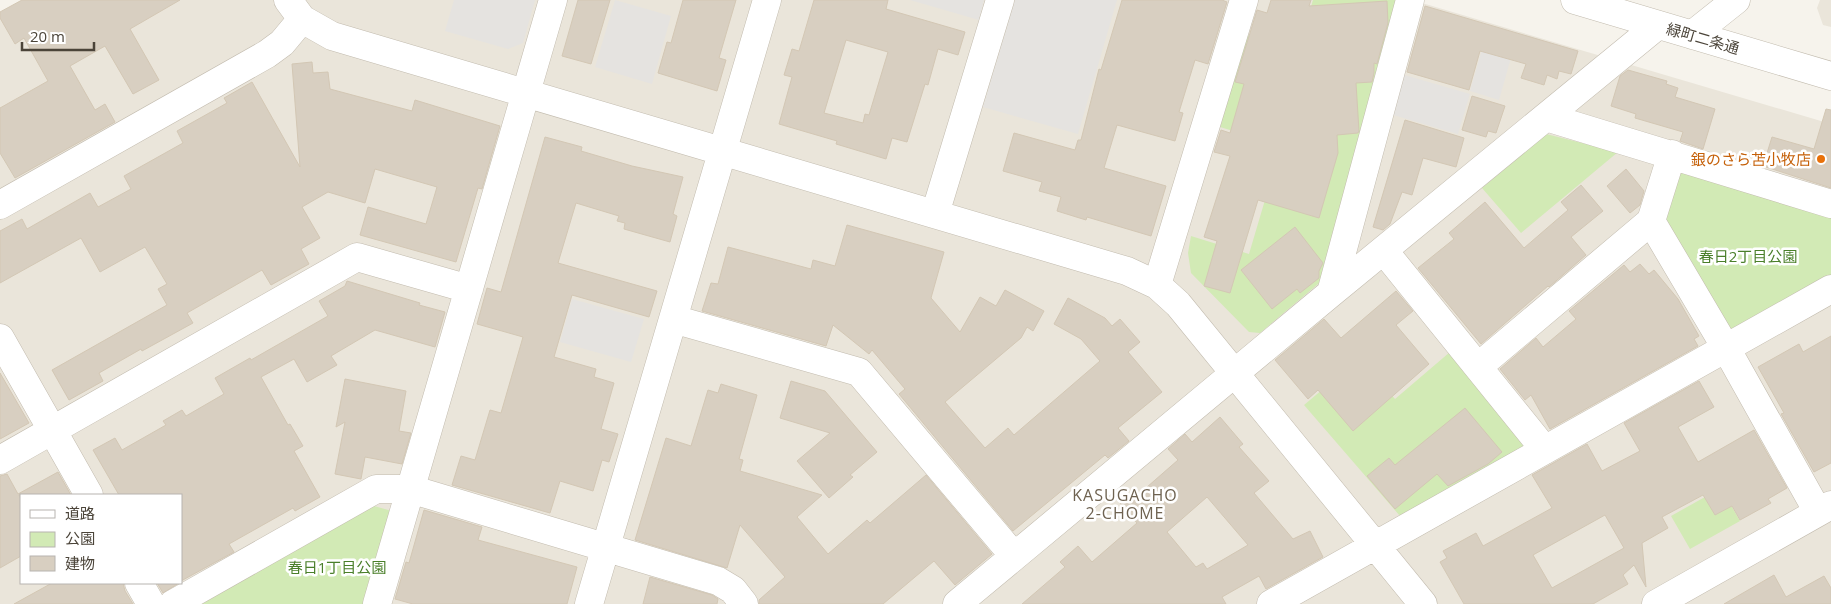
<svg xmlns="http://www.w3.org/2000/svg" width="1831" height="604" font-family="'Open Sans','Noto Sans JP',sans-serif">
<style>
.residential{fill:#eae5da;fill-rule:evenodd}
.green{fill:#d2eab5}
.parking{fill:#e5e3e0}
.building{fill:#d8cfc1;stroke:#d3c7b4;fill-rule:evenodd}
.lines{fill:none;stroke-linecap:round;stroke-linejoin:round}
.minor-casing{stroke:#c2bbae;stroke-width:29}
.minor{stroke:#fff;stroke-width:28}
.food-dot{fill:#e8710a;stroke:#fff;stroke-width:2}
.labels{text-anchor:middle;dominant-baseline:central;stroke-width:5;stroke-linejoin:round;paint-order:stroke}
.street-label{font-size:15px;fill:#4b4439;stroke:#fff}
.food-label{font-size:15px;fill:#c56008;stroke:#fff;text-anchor:end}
.park-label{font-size:15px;fill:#4a7f2a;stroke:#fff}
.neighbourhood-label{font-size:16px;letter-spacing:1px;fill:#6e6250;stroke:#fff}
</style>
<rect width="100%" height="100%" fill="#f6f3ec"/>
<path class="residential" d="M22,0H1412L1831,124V604H0V13ZM21,495H181V583H21Z
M1820,0H1831V27L1823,25L1817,8Z"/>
<path class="green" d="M1313,0H1403L1324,279L1260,333L1249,332L1191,273L1188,253L1191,236L1249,254L1265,200L1286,147L1220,127L1247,35L1298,51Z
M1546,134L1618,152L1521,233L1482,188Z
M1673,168L1831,216V279L1726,339L1659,222Z
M1450,352L1523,441V448L1400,516L1304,405L1359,359L1395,399Z
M1721,488L1740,521L1690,549L1671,516Z
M374,506L392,511L366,604H188Z"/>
<path class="parking" d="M454,0H535L523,43L508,49L445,31Z
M615,0L671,16L652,84L595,67Z
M910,0H984L979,20Z
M1015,0H1117L1078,134L983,107Z
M1489,25L1518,33L1499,100L1470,91Z
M1401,74L1470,94L1458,134L1390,114Z
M572,299L644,319L631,362L560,342Z"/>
<path class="building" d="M22,0H180L130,29L159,80L133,94L105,46L70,66L95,110L105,104L115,122L15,178L0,153V108L48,81L24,38L15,44L0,18V12Z
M578,0H610L591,64L562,56Z
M683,0H736L719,58L726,60L717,91L658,73L667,42L671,43Z
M814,0H888L886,9L965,32L958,55L938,49L928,85L925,84L907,142L892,138L886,159L836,144L837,141L779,124L792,77L784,75L792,49L799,51ZM846,40L888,52L869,115L865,114L863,123L824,113Z
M1122,0H1222L1227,2L1208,64L1195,60L1179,112L1183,113L1175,141L1117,125L1104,168L1166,186L1151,236L1087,217L1086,220L1057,211L1061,197L1039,191L1042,182L1003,171L1014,133L1075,150L1078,140H1081L1099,69L1101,70Z
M1271,0H1311L1309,6L1387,1L1388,23L1377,64L1374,63V73L1372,82L1356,83L1359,131L1358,133L1337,135L1338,153L1319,218L1258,200L1230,293L1204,286L1217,241L1204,237L1230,156L1214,152L1221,130L1230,133L1244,84L1235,82L1257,10L1267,13Z
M1425,6L1578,51L1571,74L1559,71L1557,79L1547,75L1544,85L1521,78L1526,64L1480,51L1469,90L1407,72Z
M312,62L313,73L328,72L330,89L412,111L415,100L500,126L482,189L478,188L456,262L360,235L368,207L426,224L437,187L375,169L365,203L328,192L302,207L320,238L301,249L309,264L271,285L262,270L187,313L193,323L142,351L141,349L99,373L103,381L69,400L52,370L167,305L158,289L167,284L145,247L100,272L81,238L0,283V231L22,219L27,229L90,193L98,207L131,189L124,176L183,143L177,131L227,103L224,98L252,82L300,167L292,64Z
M1628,70L1667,81L1666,84L1678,88L1675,97L1715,109L1703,149L1680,141L1683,132L1635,118L1636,114L1611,106L1620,76Z
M1472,96L1505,106L1496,133L1488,131L1486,137L1462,130Z
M1826,109L1831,110V188L1763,166L1772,137L1814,149Z
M1405,120L1464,138L1456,167L1423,158L1412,195L1402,192L1390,224L1383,230L1373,227Z
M545,137L582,147L581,151L632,166L683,177L673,214L677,216L670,242L624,229L625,223L617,221L619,216L576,203L558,263L657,291L649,317L572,295L554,357L596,369L594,377L614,383L601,429L618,434L609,462L602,460L593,491L560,481L550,513L452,485L461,456L475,460L490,410L501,413L523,337L477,324L487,288L501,292Z
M1626,169L1644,191L1640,205L1630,213L1607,186Z
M1581,185L1603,211L1571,237L1586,255L1549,287L1548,286L1481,344L1418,268L1454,239L1449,233L1485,202L1524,248L1568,210L1561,202Z
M847,225L944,252L931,298L960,332L980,297L996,306L1005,290L1044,311L1033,331L1027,327L1021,338L945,402L985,448L1008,428L1014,435L1100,361L1081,339L1054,324L1068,298L1105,318L1112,326L1120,319L1140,342L1128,352L1162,392L1118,428L1129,441L1108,458L1105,455L1013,531L899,394L905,389L872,350L869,354L833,325L826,346L702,311L711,283L718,284L728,247L811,269L813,260L835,266Z
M1295,227L1323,263L1319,271V278L1300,293L1297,289L1272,309L1241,270Z
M1640,264L1649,274L1654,270L1678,299L1699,336L1694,339L1698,346L1550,429L1531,395L1525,400L1500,369L1536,338L1543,347L1576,319L1569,311L1624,265L1630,272Z
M347,281L420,303L419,305L445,312L435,347L375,330L331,356L337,365L307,382L294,359L261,377L288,425L290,424L303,446L294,451L320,497L295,511L293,508L229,544L234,552L181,581V495H119L93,450L115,438L122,450L166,425L163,421L182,410L186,416L224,394L215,378L250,358L251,360L328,316L319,301L345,286Z
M1396,291L1413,311L1396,325L1429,364L1353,431L1318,390L1308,399L1275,360L1324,319L1341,338Z
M1831,336V463L1814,472L1781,414L1784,413L1758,367L1799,344L1803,352Z
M0,373L29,423L0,439Z
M345,379L406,391L399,431L411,433L402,464L365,457L361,479L335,474L345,422L336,427Z
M791,381L825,391L877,452L850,475L853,477L829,498L797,461L830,433L780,418Z
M1699,381L1714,407L1678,427L1698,462L1754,430L1787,488L1768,499L1771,503L1740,520L1732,506L1715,515L1703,495L1662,517L1668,528L1642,543L1646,587L1634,565L1623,575L1628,584L1593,604H1464L1440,562L1447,558L1443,551L1476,533L1483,546L1552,508L1532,475L1587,444L1602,471L1640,451L1624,423ZM1605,515L1624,548L1552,588L1533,555Z
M721,384L757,395L739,459L743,460L740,471L822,495L797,517L828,554L867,520L870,523L926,475L992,554L955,585L934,561L883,604H759V600L785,577L740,525L727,568L635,540L666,438L691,446L708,390L718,393Z
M1465,408L1502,452L1488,464L1448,486L1437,474L1395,509L1367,476L1389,458L1395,465Z
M1220,417L1243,444L1239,447L1269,481L1254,493L1293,539L1310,531L1323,557L1266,589L1259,576L1222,597L1226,604H1022L1065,567L1060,562L1078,546L1092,562L1137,523L1120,503L1135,490L1139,494L1178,460L1168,449L1185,434L1192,442ZM1207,497L1248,545L1207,569L1203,563L1196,567L1167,532Z
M58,472L71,495H19L21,499V556L0,568V476L7,474L18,494Z
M424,510L482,527L478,540L577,567L567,604H413L395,599L406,562L409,563Z
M1774,575L1786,597L1824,576L1831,588V604H1724Z
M650,577L712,595L718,599L717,604H643Z
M52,583H123L125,591L133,604H14Z
M157,583H179L163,593Z"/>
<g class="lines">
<g class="minor-casing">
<path id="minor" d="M288,0L302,19L332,36L1127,271L1157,285L1178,304L1423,604
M1575,0L1831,76
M1692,35L1736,0
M1546,117L1831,204
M0,205L267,54L282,43L302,19
M935,214L1000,0
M1651,221L1672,154
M1384,251L1545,450
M1157,285L1244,0
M1331,293L1410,0
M673,319L859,372L1014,556
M0,338L89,495
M1479,366L1651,221L1726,348L1818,512
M0,460L357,257L469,289
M139,583L151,604
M173,604L376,489H410L718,581L733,590L744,604
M377,604L553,0
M589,604L767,0
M957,604L1331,293L1658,25
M1271,604L1831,289
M1656,604L1831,505"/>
</g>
<use href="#minor" class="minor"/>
</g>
<circle class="food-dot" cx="1821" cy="159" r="5"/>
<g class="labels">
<g class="street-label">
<text transform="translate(1703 38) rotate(16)">緑町二条通</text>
</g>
<g class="food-label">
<text x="1811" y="159">銀のさら苫小牧店</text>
</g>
<g class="park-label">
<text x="1748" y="256">春日2丁目公園</text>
<text x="337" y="567">春日1丁目公園</text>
</g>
<g class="neighbourhood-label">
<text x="1125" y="495">KASUGACHO<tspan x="1125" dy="18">2-CHOME</tspan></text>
</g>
</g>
<rect x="20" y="494" width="162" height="90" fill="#ffffff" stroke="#b7b4b0"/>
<rect x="30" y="510" width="25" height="8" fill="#ffffff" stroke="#b7b4b0"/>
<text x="65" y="519" font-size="15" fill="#4b4439">道路</text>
<rect x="30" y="532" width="25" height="15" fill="#d2eab5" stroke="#b7b4b0"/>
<text x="65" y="544" font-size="15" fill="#4b4439">公園</text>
<rect x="30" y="556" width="25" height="15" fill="#d8cfc1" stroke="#b7b4b0"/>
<text x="65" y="569" font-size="15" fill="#4b4439">建物</text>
<path d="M22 42v8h72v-8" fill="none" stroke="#4b4439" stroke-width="2.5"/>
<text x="30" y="42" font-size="15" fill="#4b4439" stroke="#ffffff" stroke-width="4" paint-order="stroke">20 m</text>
</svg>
